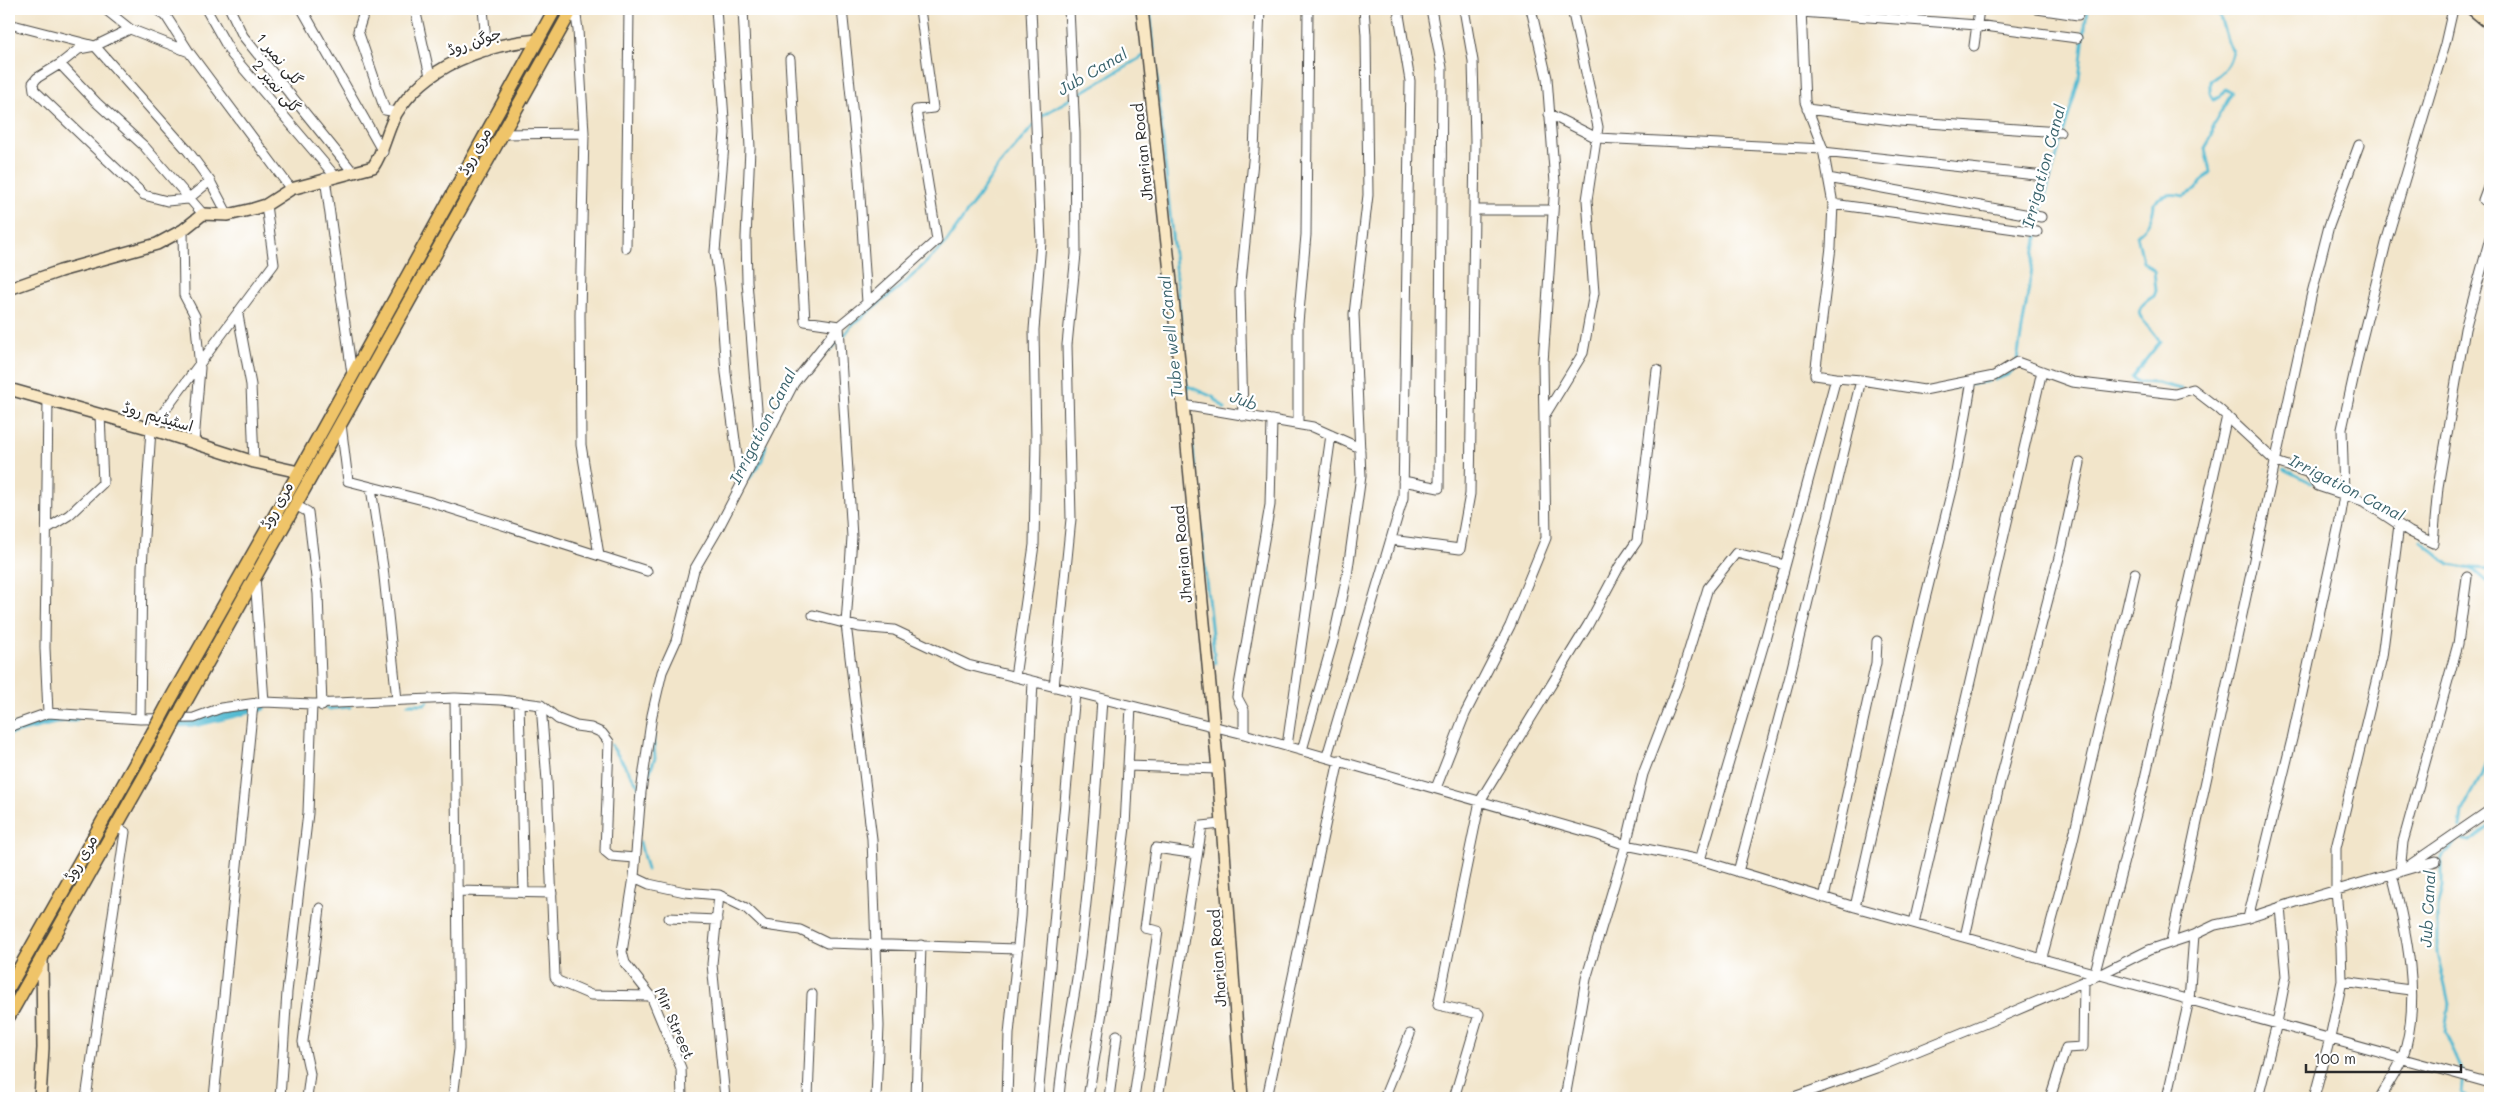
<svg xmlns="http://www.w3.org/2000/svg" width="2499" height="1107" font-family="Mali,'Playpen Sans Arabic',sans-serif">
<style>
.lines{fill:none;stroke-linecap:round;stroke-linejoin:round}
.stream{stroke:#53bad1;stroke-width:3}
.canal{stroke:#53bad1;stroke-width:11}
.street-casing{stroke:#494743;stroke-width:11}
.secondary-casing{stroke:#494743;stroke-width:14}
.primary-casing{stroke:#494743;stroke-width:15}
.street{stroke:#fff;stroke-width:9}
.secondary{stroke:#f9e7c3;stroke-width:11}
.primary{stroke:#efc469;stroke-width:12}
.primary-bridge-casing{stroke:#494743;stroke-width:15;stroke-linecap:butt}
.primary-bridge{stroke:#efc469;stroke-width:12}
.labels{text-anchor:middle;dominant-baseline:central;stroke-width:4.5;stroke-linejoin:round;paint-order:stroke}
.street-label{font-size:15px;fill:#2b2b2b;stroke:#fff}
.water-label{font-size:16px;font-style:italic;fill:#3b646d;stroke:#fff}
</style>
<rect width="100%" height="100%" fill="#fff"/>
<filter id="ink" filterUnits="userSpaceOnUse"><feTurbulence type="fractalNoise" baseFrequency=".02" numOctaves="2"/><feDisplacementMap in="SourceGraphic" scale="10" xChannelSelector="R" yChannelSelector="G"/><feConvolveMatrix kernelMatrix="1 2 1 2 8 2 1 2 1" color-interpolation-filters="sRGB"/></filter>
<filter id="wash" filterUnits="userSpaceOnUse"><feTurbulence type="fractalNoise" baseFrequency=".0096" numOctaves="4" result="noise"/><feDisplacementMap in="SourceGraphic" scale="20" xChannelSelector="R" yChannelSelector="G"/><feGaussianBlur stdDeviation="1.12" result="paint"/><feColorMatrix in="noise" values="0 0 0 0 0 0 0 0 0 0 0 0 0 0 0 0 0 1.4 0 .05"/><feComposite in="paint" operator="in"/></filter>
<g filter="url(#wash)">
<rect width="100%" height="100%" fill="#f2e5ca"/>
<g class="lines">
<path class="stream" d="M1150,9L1196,481
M1038,121L1043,115L1145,55
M842,338L851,326L906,282L946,243L999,166L1034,125
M2017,360L2042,208L2079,79L2087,9
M816,361L837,343
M1995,380L2009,374L2016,366
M1188,386L1213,397L1225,409
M2181,389L2157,383L2138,382L2132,377L2160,342C2151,322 2122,315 2154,296L2156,291L2154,271L2143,261L2137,235C2148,227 2154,216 2154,202C2163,194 2172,193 2184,196L2195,190L2210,172L2205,148L2212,136L2213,125L2232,93L2225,89L2220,97L2213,100L2210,93V81C2222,73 2230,66 2232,51C2224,38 2224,22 2216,9
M1926,393L1989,381
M2284,469L2312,483
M749,479L762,460L766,445
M1197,495L1215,663
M2345,499L2375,514
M2421,541L2450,565L2472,569L2490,585
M2471,568L2490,569
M408,704H425L428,701
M324,706L329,709L350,707
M611,745L640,788
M646,782L655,758L653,735
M2460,828L2462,812L2481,776L2490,751
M2459,839L2442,857V888L2437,908V953L2449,1003L2445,1032L2464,1075L2462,1093L2468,1098
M2459,839L2470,841L2490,826
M640,842L647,870"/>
<path class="canal" d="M175,722L199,721L261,706
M11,730L64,717H74"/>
</g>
</g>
<g filter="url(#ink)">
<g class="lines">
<g class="street-casing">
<path id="street" d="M105,9L130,29
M156,9L166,16L189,52L291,189
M206,9L232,55L335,176
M230,9L243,36L352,171
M302,9L383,152
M365,9L358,31L385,110L397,112
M415,9L430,76
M483,9L487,51
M575,9L578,30L584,133L580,315L581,445L599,555
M716,9L725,133L715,252L720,287L726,373L741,485
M743,9L750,148L746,238L747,281L760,448
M2037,9L2078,15
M1801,12L1977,25L2077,38
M9,24L95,46L130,29L189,52
M1974,46L1979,9
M790,59L805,321L839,326L867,303L858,165L842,9
M60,64L37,78L33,83L34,90L144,195L167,201L188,199L210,181
M1807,109L1899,121L2060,132
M1549,114L1597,138L1823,149
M502,134L584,133
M1823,152L2045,176
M325,178L352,374
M1828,178L2041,217
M2490,181L2483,200L2490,202
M1833,204L2037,232
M1475,210H1553
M203,214L144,146L97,103L60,64L79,49L95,46L188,151L210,181L228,215
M183,230L184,295L195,316L200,368L194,442
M626,248L629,9
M867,303L937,240L916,110L933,108L920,9
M238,315L251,385L254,462
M839,326L852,537L846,624L872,839L879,1026L876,1098
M1836,378L1861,380L1924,390L1994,376L2017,362L2072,382L2175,394L2193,389L2219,409L2276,462L2309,473L2318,486L2363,501L2410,532L2433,543L2438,487L2465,329L2490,238
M1183,405L1313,427L1360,448
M1545,415L1583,353L1594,293L1587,200L1598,127L1572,9
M1243,416L1240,292L1254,151L1260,9
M341,424L348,481L427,501L647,571
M1298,424V323L1306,235L1308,9
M1403,481L1439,488L1442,68L1431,9
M371,488L383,567L397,700
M295,505L308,512L318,594L322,706
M48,528L69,515L103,483L100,415
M1391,540L1460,549L1470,494L1475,141L1473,61L1464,9
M255,577L264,702
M813,615L859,627L894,630L968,665L1244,734L1598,835L1626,845L1700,860L1855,907L2490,1083
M1015,677L1034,545L1036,441L1034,330L1041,242L1031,9
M1054,687L1071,519L1067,345L1076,254L1075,133L1069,9
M519,702L524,893
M541,705L547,781L555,977L558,981L591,995L651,996
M48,713L45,648L48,399
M140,719L142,567L151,429L274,264L266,205
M9,727L48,713L140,719L194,718L221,708L264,702L312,704L455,698L501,700L541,705L558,719L576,726L591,728L602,733L609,742L605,851L611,856L635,858
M1244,734V710L1237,697L1270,505L1272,420
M1287,746L1331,435
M1302,750L1333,641L1347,576L1361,476L1354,314L1368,195L1366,35L1364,9
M1327,756L1403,498L1410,81L1398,9
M1128,766L1218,769
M1436,788L1465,714L1510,626L1546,538L1543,363L1555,183L1547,78L1531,9
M1700,860L1765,640L1836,378L1815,375L1831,247L1833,204L1823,149L1805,102L1801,9
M2407,867L2490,810
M1738,872L1790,676L1861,380
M2400,872L2403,842L2458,644L2467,577
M634,877L649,884L685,892L719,895L746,908L764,925L800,930L827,943L1018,949
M458,891L552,893
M719,895L712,964L725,1098
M1824,898L1876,663L1877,641
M1855,907L1922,611L1955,478L1972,380
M669,918L717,920
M2248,918L2292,739L2340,520L2344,495L2342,429L2361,343L2387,239L2445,44L2453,9
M1914,923L2042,371
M1965,937L2000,782L2062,546L2080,463
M2171,942L2311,297L2329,226L2359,145
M2042,957L2068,861L2135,573
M2095,972L2143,787L2227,416
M2342,981L2410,990
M2381,1096C2388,1083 2398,1070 2403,1056C2422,1000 2406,929 2392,874
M86,1098L125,832L116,827
M214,1098L253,704
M280,1098L287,992L308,813L312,704
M307,1098L310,1074L303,1042L320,908
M453,1098L459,1049L455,698
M682,1098L681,1068L651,996L625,963L622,952L634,877L641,792L652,715L662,672L676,641L694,570L718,529L794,383L839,326
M808,1098L812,994
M916,1098L921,945
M1007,1098L1009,1034L1021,916L1033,682
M1038,1098L1075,693
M1059,1098C1062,1055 1072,1014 1078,971C1090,881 1096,790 1102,699
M1088,1098L1102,1012L1125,827L1131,706
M1109,1098L1117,1035
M1134,1098L1158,931L1145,928L1156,848L1197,854
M1158,1098L1202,826L1222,824
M1267,1098L1339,760
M1384,1098L1410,1034
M1454,1098L1479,1014L1438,1005L1480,801L1588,625L1619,567L1637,541L1657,370
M1565,1098L1586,979L1626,845L1643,774L1681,676L1708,588L1736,553L1785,565
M1791,1098L1876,1068L2003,1016L2101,974L2149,950L2194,935L2215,925L2248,918L2296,902L2436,861
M2050,1098L2066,1048L2083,1047L2084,981
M2167,1098L2189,1000L2194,935
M2258,1098L2277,1023L2286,976L2280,907
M2314,1098L2330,1038L2342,981L2341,947L2336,890V848L2382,657L2399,525"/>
</g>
<g class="secondary-casing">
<path id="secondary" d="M1142,9L1174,310L1218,769L1242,1098
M2472,9L2490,24
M9,289L60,271L157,244L183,230L203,214L228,215L253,209L266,205L291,189L373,167C385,149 386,132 396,114C425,66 485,44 538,40
M9,389L151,429L254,462L299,472
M40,1098L43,1048L42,956"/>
</g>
<g class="primary-casing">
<path id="primary" d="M169,702L283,501L555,9
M182,708L572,9
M9,987L153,732
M9,1016L166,738"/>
</g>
<use href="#street" class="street"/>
<use href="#secondary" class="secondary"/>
<use href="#primary" class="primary"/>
<g class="primary-bridge-casing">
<path id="primary-bridge" d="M153,732L169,702
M166,738L182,708"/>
</g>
<use href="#primary-bridge" class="primary-bridge"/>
</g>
</g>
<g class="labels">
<g class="street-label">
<text transform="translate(474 41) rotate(-19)">جوگن روڈ</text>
<text transform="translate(280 59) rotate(50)">گلی نمبر 1</text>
<text transform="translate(277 86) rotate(49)">گلی نمبر 2</text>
<text transform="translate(474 151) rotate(-61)">مری روڈ</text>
<text transform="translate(1142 152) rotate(-96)">Jharian Road</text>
<text transform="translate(158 416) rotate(16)">اسٹیڈیم روڈ</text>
<text transform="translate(276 505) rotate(-61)">مری روڈ</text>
<text transform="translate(1182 554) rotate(-95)">Jharian Road</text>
<text transform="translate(80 858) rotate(-60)">مری روڈ</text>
<text transform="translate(1217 958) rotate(-94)">Jharian Road</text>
<text transform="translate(675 1023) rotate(66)">Mir Street</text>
</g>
<g class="water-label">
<text transform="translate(1092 71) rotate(-30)">Jub Canal</text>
<text transform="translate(2043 166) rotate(-75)">Irrigation Canal</text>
<text transform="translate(1170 337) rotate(-96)">Tube well Canal</text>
<text transform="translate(1244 400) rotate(20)">Jub</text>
<text transform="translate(762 426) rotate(-63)">Irrigation Canal</text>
<text transform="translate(2347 487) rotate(27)">Irrigation Canal</text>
<text transform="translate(2427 909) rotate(-87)">Jub Canal</text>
</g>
</g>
<rect width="2499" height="1107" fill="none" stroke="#fff" stroke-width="30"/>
<path d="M2306 1064v8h155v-8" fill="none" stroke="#2b2b2b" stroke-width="2.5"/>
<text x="2314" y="1064" font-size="15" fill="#2b2b2b" stroke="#ffffff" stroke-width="4" paint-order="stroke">100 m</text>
</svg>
